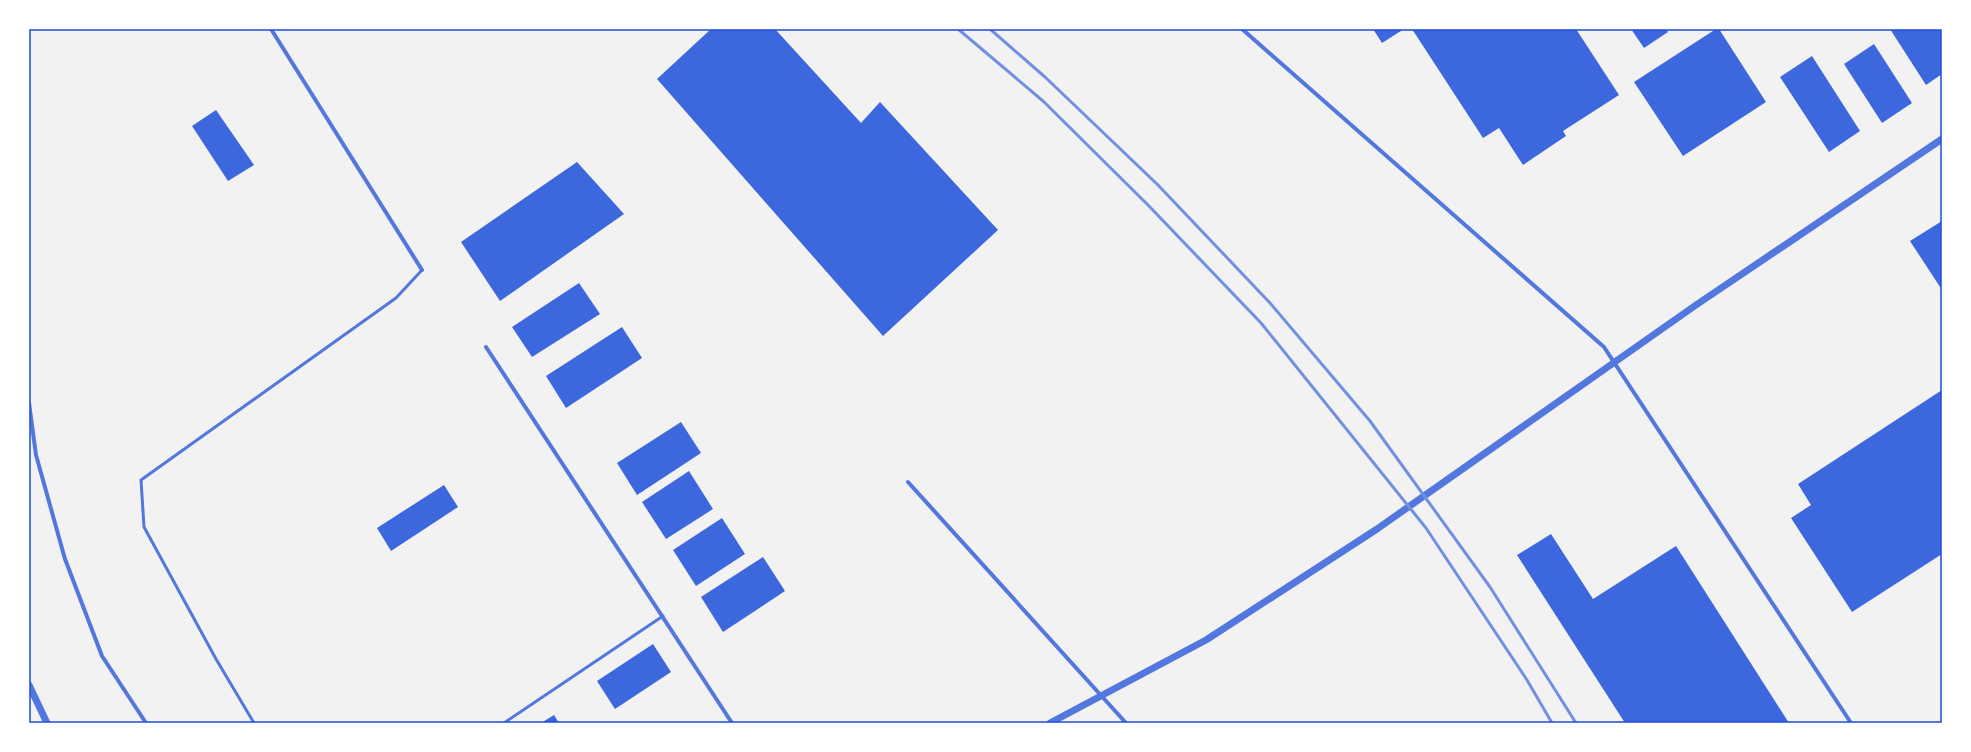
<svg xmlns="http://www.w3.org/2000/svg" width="1971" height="752" font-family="'DejaVu Sans',sans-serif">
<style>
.building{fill:#3d67dc}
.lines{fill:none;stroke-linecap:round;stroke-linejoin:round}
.service{stroke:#5277de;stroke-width:3}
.minor{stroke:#5277de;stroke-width:4}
.tertiary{stroke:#5277de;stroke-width:7}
.rail{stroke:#7290e2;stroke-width:3}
.neatline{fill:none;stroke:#1d4ed8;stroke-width:1.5}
</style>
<rect width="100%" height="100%" fill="#f2f2f2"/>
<path class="building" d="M711,29H775L861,123L880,102L998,230L883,336L657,79Z
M1373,29H1404L1382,43Z
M1412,29H1576L1619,95L1563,131L1566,136L1523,165L1499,128L1483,138Z
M1631,29H1666L1668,32L1644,48Z
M1716,29H1719L1766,102L1683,156L1634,82Z
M1890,29H1942V74L1926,85Z
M1874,44L1912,103L1882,123L1844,64Z
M1812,56L1860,131L1829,152L1780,77Z
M216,110L254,165L228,181L192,126Z
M577,162L624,214L500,301L461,242Z
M1942,221V290L1910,241Z
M579,283L600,314L532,357L512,327Z
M622,327L642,358L566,408L546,376Z
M1942,390V554L1852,612L1791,518L1811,505L1798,484Z
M681,422L701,453L637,495L617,463Z
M689,471L713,509L666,539L642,502Z
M444,485L458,507L391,551L377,528Z
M722,518L745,554L696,586L673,550Z
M1551,534L1593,599L1676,546L1789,723H1625L1517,555Z
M763,557L785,591L723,632L701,597Z
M653,644L671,672L615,709L597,681Z
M554,715L559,723H541Z"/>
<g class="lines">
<path class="service" d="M254,723L216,659L144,527L141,480L396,298L422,270
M504,723L663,616"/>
<path class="minor" d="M271,29L422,270
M1242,29L1604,347L1851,723
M486,347L732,723
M29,403L36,455L65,559L102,656L146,723
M908,482L1126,723"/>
<path class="tertiary" d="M29,685L47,723
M1050,723L1206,640L1377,529L1696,305L1942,139"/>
<path class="rail" d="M958,29L1043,101L1148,205L1261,323L1426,528L1527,680L1552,723
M990,29L1045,77L1158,185L1270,303L1370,421L1490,587L1576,723"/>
</g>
<rect width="1971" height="752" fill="none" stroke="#ffffff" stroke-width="60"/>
<rect x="30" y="30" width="1911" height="692" class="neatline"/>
</svg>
